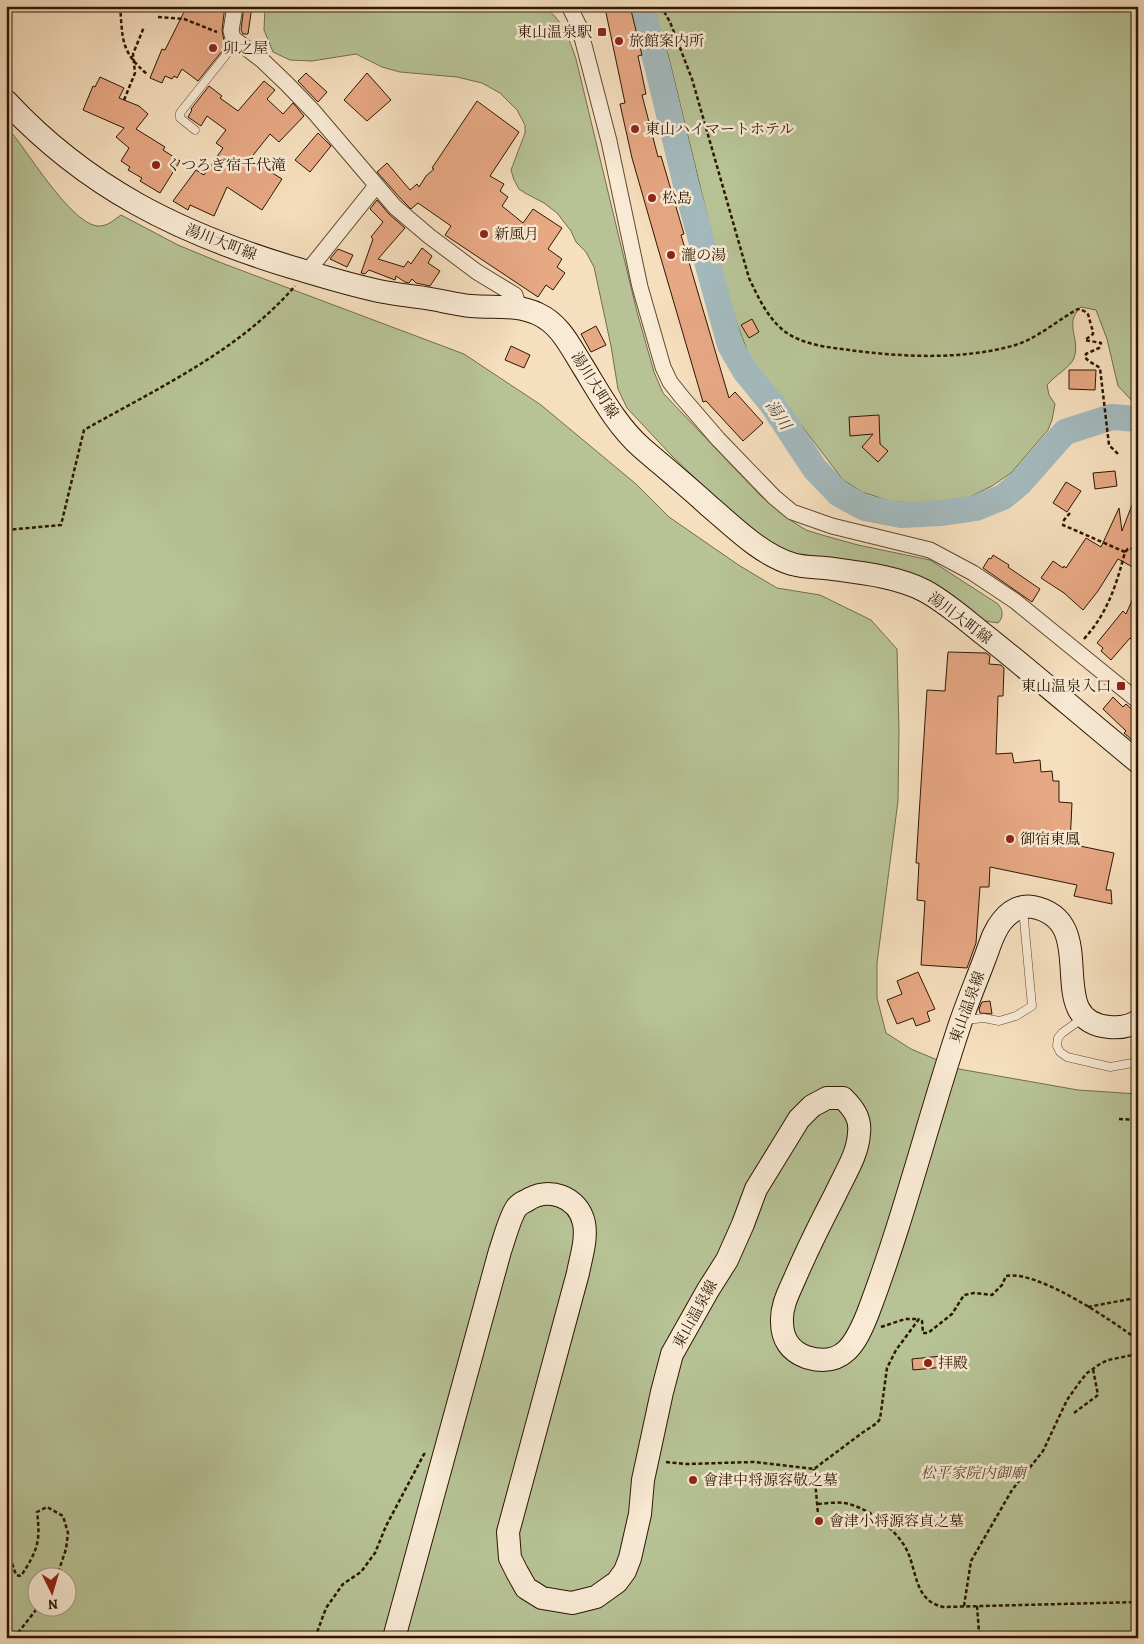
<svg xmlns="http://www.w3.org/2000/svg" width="1144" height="1644" font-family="Alegreya,'Noto Serif JP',serif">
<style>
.green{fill:#b7c396;stroke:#726d4c;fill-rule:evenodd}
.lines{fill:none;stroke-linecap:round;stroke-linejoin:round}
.river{stroke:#a3b9bd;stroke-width:26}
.building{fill:#e7a884;stroke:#2d1702}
.service-casing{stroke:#5f4931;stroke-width:9}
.minor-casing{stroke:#5f4931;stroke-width:17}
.secondary-casing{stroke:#2d1702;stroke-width:24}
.path{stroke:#2d1702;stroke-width:2.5;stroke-dasharray:4 2.5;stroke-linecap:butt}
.service{stroke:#f9ead5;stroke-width:8}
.minor{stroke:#f9ead5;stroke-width:15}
.secondary{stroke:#f9ead5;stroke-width:22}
.poi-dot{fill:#8f2418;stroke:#f9ead5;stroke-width:2}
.labels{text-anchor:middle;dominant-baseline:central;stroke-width:5;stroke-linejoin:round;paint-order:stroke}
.poi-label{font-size:15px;fill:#2d1702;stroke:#f9ead5;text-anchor:start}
.street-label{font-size:15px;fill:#2d1702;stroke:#f9ead5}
.park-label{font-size:15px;font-style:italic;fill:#564b2e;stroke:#f9ead5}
.water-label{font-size:16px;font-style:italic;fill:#565043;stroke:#f9ead5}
</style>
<rect width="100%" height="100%" fill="#f6dfbe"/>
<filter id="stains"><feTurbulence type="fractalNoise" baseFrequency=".004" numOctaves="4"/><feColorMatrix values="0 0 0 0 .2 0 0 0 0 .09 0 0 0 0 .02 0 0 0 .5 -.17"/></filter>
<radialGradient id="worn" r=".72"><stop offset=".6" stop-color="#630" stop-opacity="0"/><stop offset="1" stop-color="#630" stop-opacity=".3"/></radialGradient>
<path class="green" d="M265,6H543C562,19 569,38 576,59L637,312L654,372L663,393L761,496L793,522L806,530L822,535L858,545L930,560L998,604C1003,610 1004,617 998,623L985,621L781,549L757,537L672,456L627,408L618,389L611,346L594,267L586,252L576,242L571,231L557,213L544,203L525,193L519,189L514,180L511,170L525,133V125L517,110L500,93L482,83L457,77L400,72L382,67L356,54L312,61L290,60L273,52L264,30Z
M644,6H1138V404L1134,403L1118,386L1107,339L1096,310L1081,307C1063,324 1081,338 1074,358C1070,368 1054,376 1047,385L1049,395L1055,404L1052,420L1048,430L1011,473L992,486L966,499L928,503L893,502L862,492L843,480L750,358L727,297L668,54Z
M6,126C26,148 69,222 97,226C107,227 114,220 121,215L178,245L219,262L464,354L541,405L636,484L669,517L740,566L777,588L820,595L871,620L897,649L899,731L898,801L877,963V998L886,1033L911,1049L959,1069L1078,1090L1138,1094V1638H6ZM38,1576H68V1606H38Z"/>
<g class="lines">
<path class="river" d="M637,6L644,16L659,73L686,185L730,345L745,371L772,404L815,469L839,494L865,508L901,515L942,513L976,508L1003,497L1020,483L1065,432L1112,417L1138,419"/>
</g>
<path class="building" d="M187,6H203L215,10L216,6H225L222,30L224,41L227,45L198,81L182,69L177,78L174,76L172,79L165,76L162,83L150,78L162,49L165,50Z
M244,6H252L248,34H243L241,30Z
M615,6H630L642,55L638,56L646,94L642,95L658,157L661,156L684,234L681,235L729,398L735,392L763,423L743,441L706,401L703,402L657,245L632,158L620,104L625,103L605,8Z
M306,73L327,92L318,102L298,81Z
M367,73L391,100L367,121L344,100Z
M100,77L124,88L119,98L139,106L148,114L136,129L165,147L163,150L180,161L160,193L140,181L142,178L128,170L130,167L121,161L129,148L116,137L124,128L83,110L93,86L95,87Z
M264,81L275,90L267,99L283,114L293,103L304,116L279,142L270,134L250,159L282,179L262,210L227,187L214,216L190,205L188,210L173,201L196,170L204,175L223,148L216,143L226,130L207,116L201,126L188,117L192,110L191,109L209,86L222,96L220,98L238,111Z
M477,101L519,132L490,176L504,184L500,191L508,197L502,206L523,223L533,209L562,228L548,249L562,259L557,267L565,273L553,290L546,285L538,297L445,235L451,226L418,203L411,209L402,200L377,172L387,163L410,190L417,184L419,187L426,176L434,169L432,168Z
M318,133L331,146L310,172L295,160Z
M377,200L389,214L405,228L378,259L404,267L408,261L411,264L422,248L432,256L428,263L440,271L430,286L416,283L412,279L409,283L405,282L396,276L395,280L369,270L365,274L361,273L373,239L371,237L383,222L370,209Z
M338,249L353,255L347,267L330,259Z
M752,319L759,332L749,338L741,325Z
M596,326L606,345L591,352L581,334Z
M511,346L530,355L524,368L505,360Z
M1069,370H1096L1095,390L1069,389Z
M879,415L880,444L888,451L878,462L862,447L873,434L850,436L849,417Z
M1115,471L1117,486L1095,489L1093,473Z
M1066,482L1081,491L1067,512L1053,503Z
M1137,492L1138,570L1118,559L1098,591L1083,610L1064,593L1041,578L1053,561L1063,568L1064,566L1066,568L1086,538L1101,547L1119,508L1122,531Z
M993,555L1009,565L1008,567L1040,589L1032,602L983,568L989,558L991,559Z
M1138,587V643L1130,638L1111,660L1101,651L1103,648L1097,643L1123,611L1126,614Z
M948,652L986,653L990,656L989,664L1001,665L1004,668L1003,696H998L996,754L1012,753L1014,763L1040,760L1041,772L1052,771L1053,781H1059V802L1072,803L1070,844L1114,853L1106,890H1111L1112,904L1074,896L1077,885L990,867L989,887H980L976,943L967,968L921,965L925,901L917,900L919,863H916L927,690L945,691Z
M1113,697L1123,707L1126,704L1138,715V745L1124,733L1126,731L1103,709Z
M918,972L935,1009L927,1012L930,1021L916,1026L913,1018L897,1024L887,1000L902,994L897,981Z
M990,1001L992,1014L980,1013L979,1009L982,1002Z
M942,1356L944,1367L913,1370L912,1359Z"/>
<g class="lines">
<g class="service-casing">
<path id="service" d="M195,130L180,118V113L237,41
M1083,1018L1062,1033L1058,1038L1057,1046L1060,1052L1067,1057L1110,1067L1138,1062
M965,1020L984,1018L999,1021L1016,1016L1032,1006L1023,909"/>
</g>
<g class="minor-casing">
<path id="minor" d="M235,6L231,31L233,38L263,61L287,84L314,112L395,207L429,236L477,272L515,295L519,308
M569,6L579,26L609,141L640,287L663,367L670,382L681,396L718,439L774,497L792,512L832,526L930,550L973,573L1015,601L1138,701
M307,272L376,186"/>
</g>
<g class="secondary-casing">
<path id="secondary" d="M6,101C87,188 179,233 291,267C322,276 353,286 384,292C399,295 415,296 431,299C444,301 458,305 471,306C494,308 517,304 538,314C560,324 570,346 582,365C600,394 616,425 642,448C664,467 687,486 709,506C734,527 760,554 792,564C806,568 819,567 833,569C863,573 898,577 925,591C949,604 970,624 991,640C1041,680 1089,722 1138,762
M394,1638L500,1251C504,1240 510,1216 517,1207C519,1205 523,1202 526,1201C548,1186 578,1196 584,1223C587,1240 581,1257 578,1273L508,1532L510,1558L517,1572L526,1588L542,1598L572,1603L596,1597L617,1582L625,1571L630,1558L640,1514L643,1480L662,1392L672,1354L708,1290L727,1260L743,1224L756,1189L799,1119L812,1106L827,1098H843C853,1108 861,1118 859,1133C858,1155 844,1175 835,1195C821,1222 807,1250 795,1278C789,1292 781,1306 782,1322C782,1339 790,1351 806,1357C843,1369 856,1343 868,1313C903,1221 927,1124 958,1030C966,1005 976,982 985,958C990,945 993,932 1002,921C1010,911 1020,905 1033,907C1104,921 1040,1021 1109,1027C1119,1028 1129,1027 1138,1021"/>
</g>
<path class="path" d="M120,6C123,40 120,51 148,75
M661,6L670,22L692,79L749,278C758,297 767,317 784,331C803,345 827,347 849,350C902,357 960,360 1012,346C1037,339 1056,321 1078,309C1090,312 1088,315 1091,325C1093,333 1093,326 1093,334L1085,340L1101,343L1099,348L1086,354L1085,357C1088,362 1095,364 1100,368L1109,445L1118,454
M158,17L184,19L217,32
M124,100L135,73L133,54L144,27
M1070,513L1064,520L1063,525L1125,552
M6,530L61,525L84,430C158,388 239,351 295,286
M1084,639C1108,612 1116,586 1125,552L1128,549L1138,548
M1119,1119L1138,1120
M1088,1307L1130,1299L1138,1295
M881,1327L905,1319H919
M1074,1413L1098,1395L1093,1369
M666,1462L686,1464L754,1462L814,1469L862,1433L877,1423L880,1419L887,1368L896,1350L919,1319L922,1321L923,1333H928L952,1314L964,1295L974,1293L992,1295L1002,1285L1006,1276C1038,1270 1111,1320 1138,1340
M814,1469L818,1514
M818,1504C829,1503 842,1501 852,1505C872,1511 893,1528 904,1545C918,1567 912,1600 943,1607L1138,1602
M6,1545L16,1575L21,1576C37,1551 41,1542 37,1512L47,1507L63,1516L68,1533L66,1549L57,1576
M964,1606L971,1561L1012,1490L1043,1451L1067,1400L1079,1383L1087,1373L1100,1364L1108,1360L1138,1354
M977,1606L979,1632L987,1638
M14,1638L39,1606
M315,1638L326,1608L343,1584L361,1572L375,1553L386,1526L424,1454H426"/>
<use href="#service" class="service"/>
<use href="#minor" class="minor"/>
<use href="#secondary" class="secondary"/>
</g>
<g class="poi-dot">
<rect x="597" y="27" width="10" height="10" rx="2.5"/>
<circle cx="619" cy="41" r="5"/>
<circle cx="213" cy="48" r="5"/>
<circle cx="635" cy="129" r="5"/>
<circle cx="156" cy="165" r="5"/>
<circle cx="652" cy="198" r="5"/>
<circle cx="484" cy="234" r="5"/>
<circle cx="671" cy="255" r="5"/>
<rect x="1116" y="681" width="10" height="10" rx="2.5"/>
<circle cx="1010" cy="839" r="5"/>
<circle cx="928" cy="1363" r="5"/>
<circle cx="693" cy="1480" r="5"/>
<circle cx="819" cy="1521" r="5"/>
</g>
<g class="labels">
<g class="poi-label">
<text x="592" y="32" text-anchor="end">東山温泉駅</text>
<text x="629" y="41">旅館案内所</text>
<text x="223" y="48">卯之屋</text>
<text x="645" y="129">東山ハイマートホテル</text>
<text x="166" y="165">くつろぎ宿千代滝</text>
<text x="662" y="198">松島</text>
<text x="494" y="234">新風月</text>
<text x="681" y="255">瀧の湯</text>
<text x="1111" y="686" text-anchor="end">東山温泉入口</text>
<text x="1020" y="839">御宿東鳳</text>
<text x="938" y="1363">拝殿</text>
<text x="703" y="1480">會津中将源容敬之墓</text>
<text x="829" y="1521">會津小将源容貞之墓</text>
</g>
<g class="street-label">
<text transform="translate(221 242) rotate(21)">湯川大町線</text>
<text transform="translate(595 385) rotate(58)">湯川大町線</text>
<text transform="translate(960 618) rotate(37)">湯川大町線</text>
<text transform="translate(967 1007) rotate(-70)">東山温泉線</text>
<text transform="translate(695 1314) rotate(-61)">東山温泉線</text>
</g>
<g class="park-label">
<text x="973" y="1473">松平家院内御廟</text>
</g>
<g class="water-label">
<text transform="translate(778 415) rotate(56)">湯川</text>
</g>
</g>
<rect width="1144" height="1644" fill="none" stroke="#f6dfbe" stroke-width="25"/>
<rect x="8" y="8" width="1129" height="1629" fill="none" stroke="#2d1702" stroke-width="2.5"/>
<rect x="12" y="12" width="1119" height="1619" fill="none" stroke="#2d1702"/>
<g transform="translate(52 1592) rotate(175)"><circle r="24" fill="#f9ead5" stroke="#a79681"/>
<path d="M0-4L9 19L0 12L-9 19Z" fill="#8f2418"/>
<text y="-8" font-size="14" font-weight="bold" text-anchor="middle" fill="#2d1702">N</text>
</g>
<rect width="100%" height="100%" filter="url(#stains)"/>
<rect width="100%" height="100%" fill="url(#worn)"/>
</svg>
